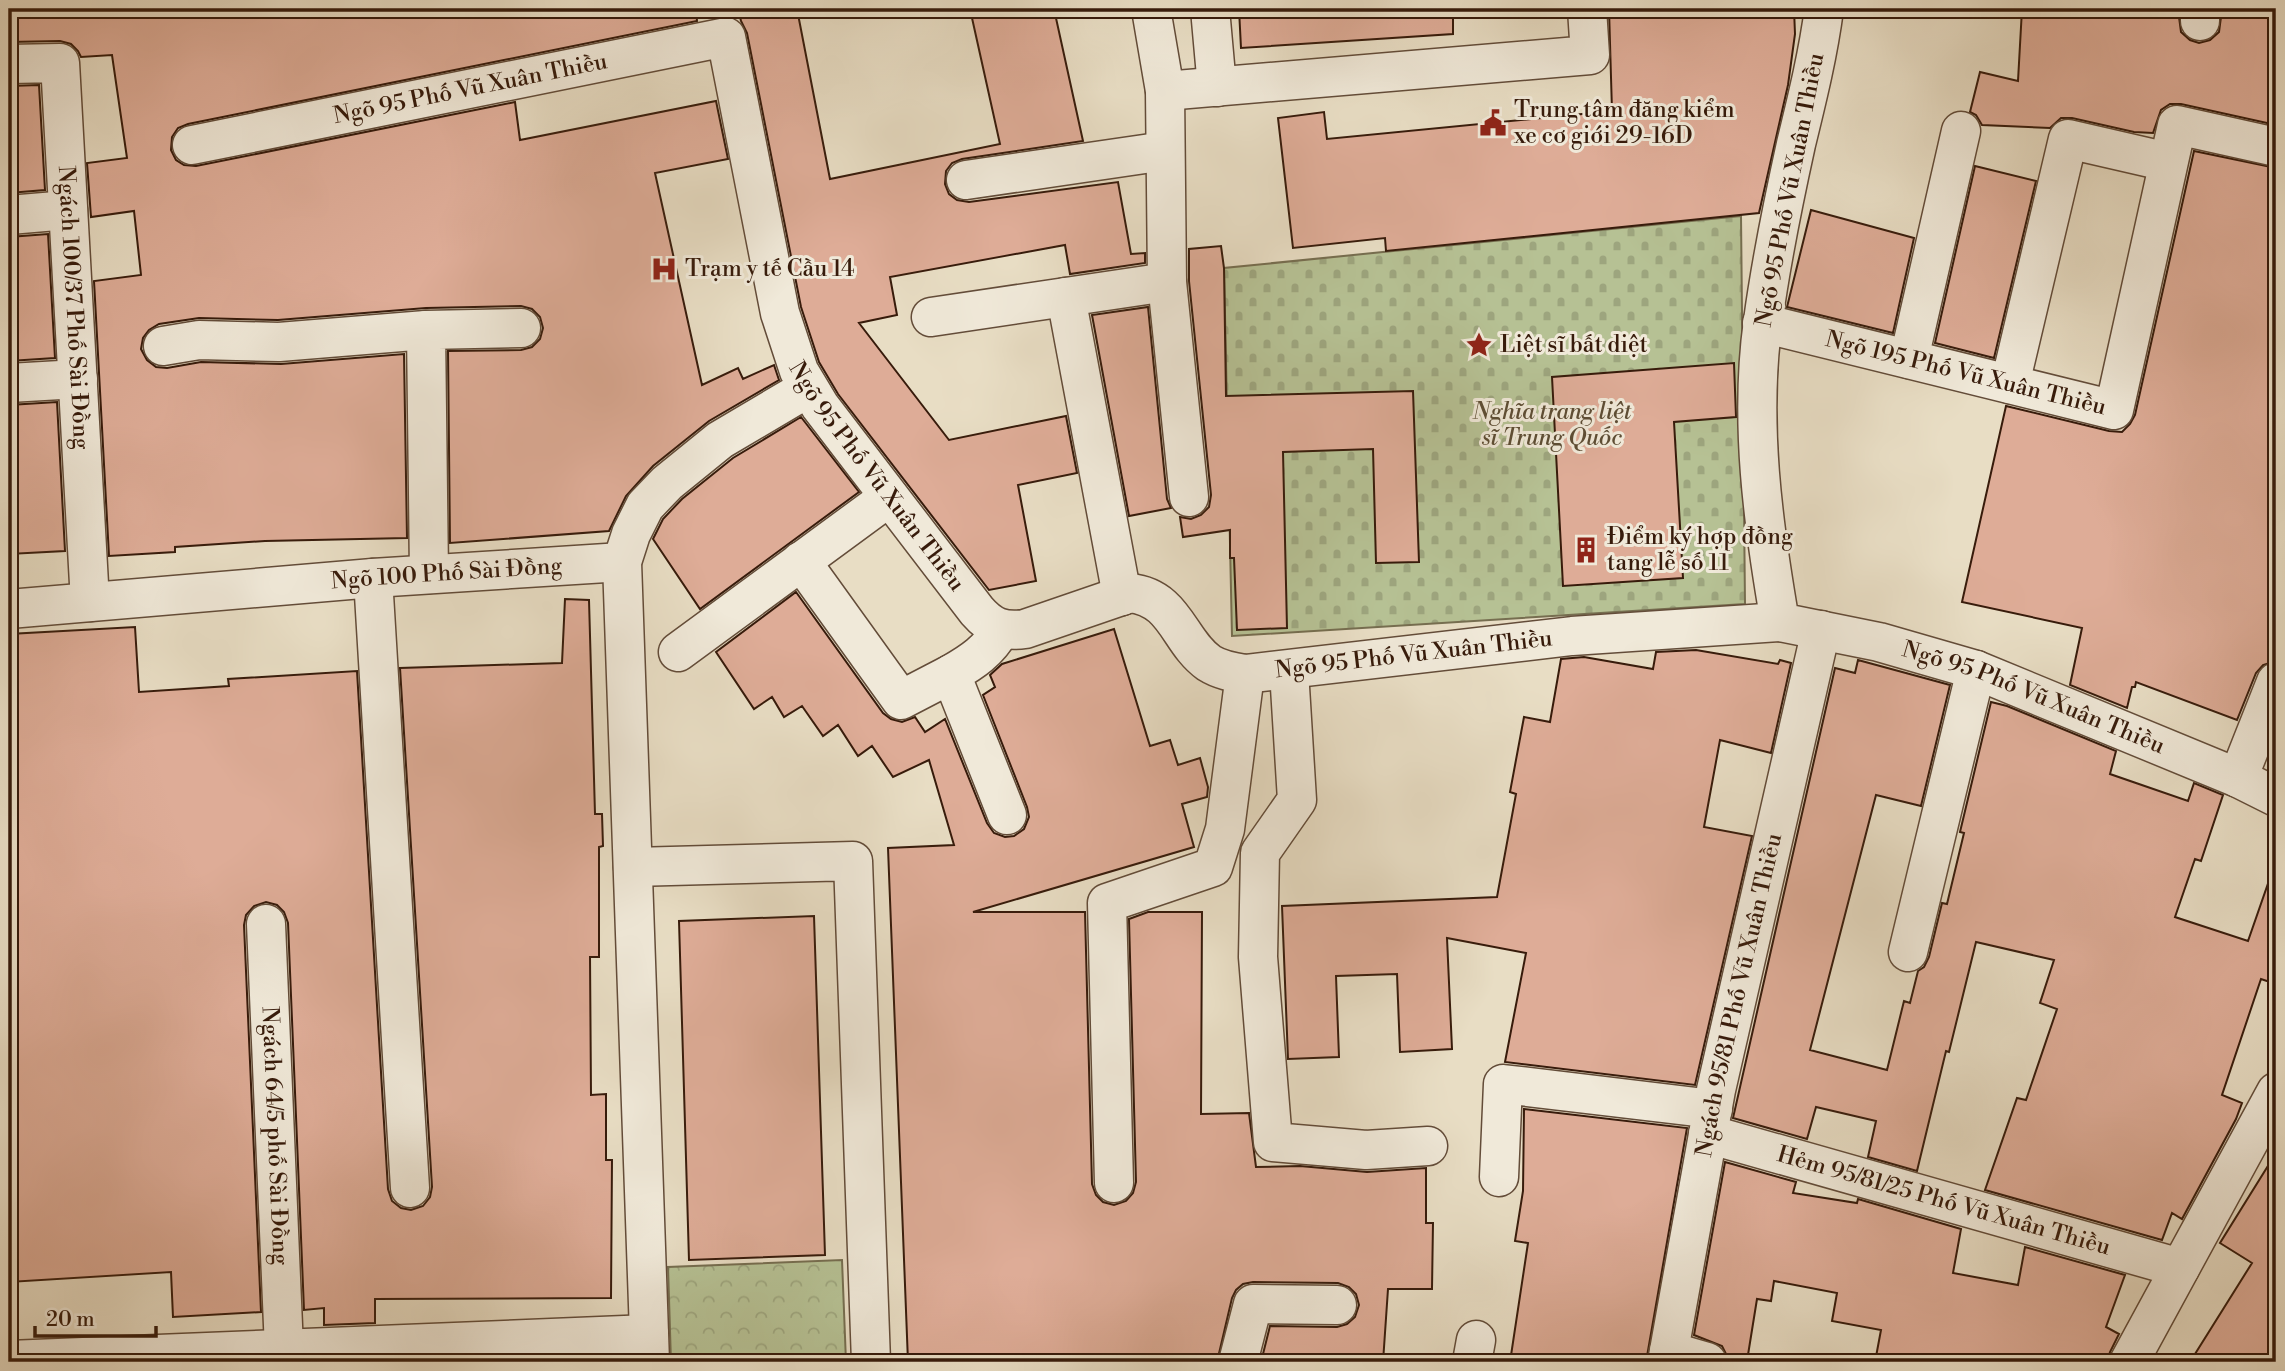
<svg xmlns="http://www.w3.org/2000/svg" width="2285" height="1371" font-family="'Libre Bodoni',serif">
<style>
.forest{fill:url(#forest-crowns);stroke:#766e50;stroke-width:2}
.cemetery{fill:url(#cemetery-stones);stroke:#766e50;stroke-width:2}
.building{fill:#deac97;stroke:#371b0b;stroke-width:2}
.lines{fill:none;stroke-linecap:round;stroke-linejoin:round}
.minor-casing{stroke:#634c39;stroke-width:41}
.minor{stroke:#f0e9d9;stroke-width:38}
.labels{text-anchor:middle;dominant-baseline:central;stroke-width:6;stroke-linejoin:round;paint-order:stroke}
.street-label{font-size:23px;fill:#371b0b;stroke:#f0e9d9}
.poi-label{font-size:23px;fill:#371b0b;stroke:#f0e9d9;text-anchor:start}
.park-label{font-size:23px;font-style:italic;fill:#5d4d34;stroke:#f0e9d9}
</style>
<defs>
<pattern id="forest-crowns" width="20" height="18" patternUnits="userSpaceOnUse" patternTransform="scale(1.75)"><rect width="20" height="18" fill="#b6c194"/><path d="M2 6a3 3 0 1 1 6 0M12 15a3 3 0 1 1 6 0" fill="none" stroke="#9da57e"/></pattern>
<pattern id="cemetery-stones" width="16" height="16" patternUnits="userSpaceOnUse" patternTransform="scale(1.75)"><rect width="16" height="16" fill="#b6c194"/><path d="M2 7V4a2 2 0 0 1 4 0v3zM10 15v-3a2 2 0 0 1 4 0v3z" fill="#9da57e"/></pattern>
</defs>
<rect width="100%" height="100%" fill="#e8ddc4"/>
<filter id="stains"><feTurbulence type="fractalNoise" baseFrequency=".00286" numOctaves="4"/><feColorMatrix values="0 0 0 0 .2 0 0 0 0 .09 0 0 0 0 .02 0 0 0 .5 -.17"/></filter>
<radialGradient id="worn" r=".72"><stop offset=".6" stop-color="#630" stop-opacity="0"/><stop offset="1" stop-color="#630" stop-opacity=".3"/></radialGradient>
<path class="forest" d="M842,1260L846,1362H671L668,1267Z"/>
<path class="cemetery" d="M1741,216L1745,604L1232,636L1224,268Z"/>
<path class="building" d="M9,9H696L697,21L188,124L178,128L172,137L171,150L176,160L184,165L196,166L515,102L520,140L716,101L728,159L655,173L702,385L738,368L743,379L774,365L779,380L709,421L653,466L626,496L609,531L450,543L448,351L521,350L532,347L540,339L543,328L540,317L532,309L521,306L426,308L278,320L199,318L159,324L149,330L143,338L141,349L147,360L156,367L167,368L201,362L281,364L404,354L407,538L265,541L175,547V552L109,556L94,281L141,275L134,211L91,217L87,163L127,158L112,55L81,57L78,51L71,44L60,41L9,42Z
M738,9H797L830,179L1000,144L970,9H1054L1083,141L962,159L952,163L946,171L945,184L949,194L957,200L969,202L1118,182L1131,254L1145,253V263L1070,274L1065,245L890,277L897,315L859,323L949,440L1066,416L1077,473L1018,485L1036,581L989,590L838,394L819,362L801,307L747,33L741,21Z
M1239,9H1453V34L1241,48Z
M1609,9H1794L1795,34L1788,85L1759,213L1386,251L1385,238L1293,248L1278,118L1324,112L1327,139L1612,111Z
M2022,9H2178L2181,32L2190,40L2199,43L2210,40L2219,32L2222,9H2276V125L2181,104H2170L2161,110L2153,133L2134,132L2072,118H2061L2050,128L1982,125L1976,115L1970,112L1980,72L2018,81Z
M39,85L45,190L9,193V86Z
M2194,151L2276,168V661L2263,665L2256,673L2237,720L2136,682L2135,687H2132L2127,708L2070,685L2082,628L1962,602L2006,406L2109,431L2122,432L2130,424L2135,415Z
M1975,166L2036,181L1994,358L1935,343Z
M1811,210L1914,238L1893,333L1787,307Z
M48,234L55,358L9,361V237Z
M1221,246L1224,268L1226,396L1413,391L1419,562L1376,563L1373,449L1283,452L1287,628L1237,630L1234,558H1230V530L1183,537L1180,517L1191,519L1201,515L1209,507L1211,495L1189,281V249Z
M1148,307L1167,499L1171,508L1129,516L1092,315Z
M1734,363L1736,417L1674,422L1683,578L1563,586L1552,377Z
M57,402L65,551L9,554V405Z
M801,417L859,492L700,609L653,539L663,519L682,499L733,458Z
M796,592L883,713L891,719L902,722L915,717L925,732L945,719L987,823L994,833L1005,837L1014,836L1024,829L1029,817L1027,807L983,695L995,687L990,675L1002,664L1114,629L1150,746L1170,740L1178,765L1200,758L1208,787L1207,797L1182,804L1194,847L973,912H1085L1092,1184L1096,1195L1103,1202L1114,1205L1126,1201L1133,1193L1136,1182L1129,919L1148,912H1202L1201,1114L1249,1113L1256,1167L1300,1166L1367,1172L1426,1168V1223H1433L1432,1289H1388L1383,1362H1261L1270,1326L1337,1327L1347,1324L1355,1317L1359,1305L1356,1294L1349,1287L1338,1283L1253,1282L1243,1284L1236,1290L1232,1298L1217,1362H908L888,848L954,845L929,760L893,777L872,746L858,756L838,725L823,736L802,706L784,717L772,697L754,709L716,652Z
M565,599L589,600L595,814H602L603,846L599,847V957H590L591,1095L606,1094V1160H612L611,1298L375,1299V1323L324,1325V1308L304,1310L288,923L284,912L277,905L266,902L254,906L246,915L244,925L261,1312L173,1317L171,1272L9,1282V634L135,627L139,692L229,686L228,679L357,671L388,1189L392,1201L401,1208L411,1210L423,1206L430,1197L432,1187L400,668L562,663Z
M1696,650L1778,664L1780,660L1791,663L1771,753L1720,740L1704,827L1752,836L1695,1085L1505,1062L1526,953L1447,938L1452,1049L1400,1052L1397,974L1336,976L1339,1057L1288,1059L1282,906L1497,897L1516,794L1510,792L1524,717L1550,722L1561,659L1584,657L1653,669L1656,652Z
M1858,660L1950,685L1921,806L1876,795L1810,1050L1887,1070L1904,1001L1910,1003L1918,971L1924,967L1929,957L1942,903L1947,904L1964,833L1960,832L1991,702L2007,706L2116,751L2110,774L2188,801L2194,783L2223,795L2201,861L2195,859L2175,917L2248,941L2271,875L2276,876V984L2261,979L2222,1095L2242,1103L2236,1119L2182,1219L2172,1213L2162,1240L1985,1190L2017,1098L2026,1100L2057,1009L2040,1003L2054,960L1976,942L1949,1052L1946,1051L1917,1171L1868,1157L1876,1121L1816,1107L1807,1139L1733,1118L1835,668L1855,673Z
M814,916L825,1255L689,1260L679,921Z
M1524,1109L1687,1128L1646,1362H1510L1528,1243L1515,1241L1523,1191Z
M2276,1153V1362H2190L2252,1263L2220,1243Z
M1725,1162L1796,1182L1793,1193L1857,1203L1858,1199L1961,1229L1953,1273L2018,1285L2025,1247L2125,1275L2106,1327L2119,1334L2110,1352L2107,1362H1875L1881,1330L1832,1321L1837,1293L1774,1281L1771,1301L1757,1299L1747,1361L1728,1358L1722,1346L1694,1335Z"/>
<g class="lines">
<g class="minor-casing">
<g id="minor">
<path d="M1151,9L1165,91L1167,282L1189,497"/>
<path d="M1210,9L1217,87"/>
<path id="s1" d="M1824,9C1818,55 1807,99 1796,144C1783,203 1771,262 1763,321C1749,421 1763,524 1780,622L1879,642L1976,670L2238,778L2276,797"/>
<path d="M2200,9V21"/>
<path id="s2" d="M9,64L60,63L90,602"/>
<path d="M1165,91L1590,55L1587,9"/>
<path id="s3" d="M192,145L726,37L780,313L799,371L820,406L977,611C991,627 1003,632 1025,629L1130,593C1176,598 1178,641 1209,663C1220,670 1232,672 1245,674L1572,636L1780,622"/>
<path d="M966,180L1165,151"/>
<path d="M9,215L68,210"/>
<path d="M1066,297L1122,596"/>
<path d="M931,317L1167,282"/>
<path id="s4" d="M1762,323L2114,410L2177,125L2276,147"/>
<path d="M163,346L199,340L279,342L426,330"/>
<path d="M1909,359L1961,131"/>
<path d="M9,383L78,379"/>
<path d="M2010,384L2068,139L2168,162"/>
<path d="M801,561L901,700L951,674"/>
<path d="M429,574L426,330L521,328"/>
<path d="M373,578L410,1188"/>
<path id="s5" d="M9,609L373,578L622,562"/>
<path d="M1001,629C989,651 972,662 951,674L1007,815"/>
<path d="M678,652L889,497"/>
<path d="M1289,671L1297,800L1260,853L1258,957L1273,1142L1366,1150L1428,1146"/>
<path d="M2238,778L2276,682"/>
<path d="M633,867L853,861L871,1362"/>
<path id="s6" d="M266,924L284,1349"/>
<path d="M1908,952L1976,670"/>
<path id="s7" d="M1708,1134L2180,1268"/>
<path d="M1499,1177L1503,1084L1713,1109"/>
<path d="M1114,1183L1107,903L1213,867L1225,829L1245,674"/>
<path d="M1669,1351L1707,1362"/>
<path d="M9,1360L649,1334"/>
<path d="M650,1362L622,562L631,534L645,506L667,483L720,440L808,388"/>
<path d="M1238,1362L1253,1304L1337,1305"/>
<path d="M1472,1362L1476,1340"/>
<path id="s8" d="M1667,1362L1716,1090L1821,630"/>
<path d="M2129,1362L2276,1092"/>
</g>
</g>
<use href="#minor" class="minor"/>
</g>
<defs>
<g id="civic-bare" transform="scale(2.1)"><path d="M-.6-6.5H3V-4.5H.6V-3L4-1V1h2V6H-6V1h2V-1L-.6-3ZM-1.2 2.5V6h2.4V2.5Z" fill="#8f2418" stroke="#f0e9d9" stroke-width="2.5" paint-order="stroke"/></g>
<g id="hospital-bare" transform="scale(2.1)"><path d="M-5-5h3v3.5h4V-5h3V5h-3V1.5h-4V5h-3Z" fill="#8f2418" stroke="#f0e9d9" stroke-width="2.5" paint-order="stroke"/></g>
<g id="sight-bare" transform="scale(2.1)"><path d="M0-6L1.8-2.2L6-1.7L2.9 1.2L3.7 5.4L0 3.3L-3.7 5.4L-2.9 1.2L-6-1.7L-1.8-2.2Z" fill="#8f2418" stroke="#f0e9d9" stroke-width="2.5" paint-order="stroke"/></g>
<g id="building-bare" transform="scale(2.1)"><path d="M-4-6H4V6H1V3H-1V6H-4ZM-2.5-4.3h1.7v1.8h-1.7ZM.8-4.3h1.7v1.8H.8ZM-2.5-1h1.7V.8h-1.7ZM.8-1h1.7V.8H.8Z" fill="#8f2418" stroke="#f0e9d9" stroke-width="2.5" paint-order="stroke"/></g>
</defs>
<g fill-rule="evenodd">
<use href="#civic-bare" x="1493" y="123"/>
<use href="#hospital-bare" x="664" y="269"/>
<use href="#sight-bare" x="1479" y="345"/>
<use href="#building-bare" x="1586" y="550"/>
</g>
<g class="labels">
<g class="street-label">
<text stroke="none"><textPath href="#s3" startOffset="284">Ngõ 95 Phố Vũ Xuân Thiều</textPath></text>
<text transform="translate(1790 190) rotate(-79)">Ngõ 95 Phố Vũ Xuân Thiều</text>
<text stroke="none"><textPath href="#s2" startOffset="296">Ngách 100/37 Phố Sài Đồng</textPath></text>
<text stroke="none"><textPath href="#s4" startOffset="210">Ngõ 195 Phố Vũ Xuân Thiều</textPath></text>
<text stroke="none"><textPath href="#s3" startOffset="1018">Ngõ 95 Phố Vũ Xuân Thiều</textPath></text>
<text stroke="none"><textPath href="#s5" startOffset="439">Ngõ 100 Phố Sài Đồng</textPath></text>
<text stroke="none"><textPath href="#s3" startOffset="1668">Ngõ 95 Phố Vũ Xuân Thiều</textPath></text>
<text stroke="none"><textPath href="#s1" startOffset="886">Ngõ 95 Phố Vũ Xuân Thiều</textPath></text>
<text stroke="none"><textPath href="#s8" startOffset="374">Ngách 95/81 Phố Vũ Xuân Thiều</textPath></text>
<text stroke="none"><textPath href="#s6" startOffset="212">Ngách 64/5 phố Sài Đồng</textPath></text>
<text stroke="none"><textPath href="#s7" startOffset="245">Hẻm 95/81/25 Phố Vũ Xuân Thiều</textPath></text>
</g>
<g class="poi-label">
<text x="1514" y="110">Trung tâm đăng kiểm<tspan x="1514" dy="26">xe cơ giới 29-16D</tspan></text>
<text x="685" y="269">Trạm y tế Cầu 14</text>
<text x="1500" y="345">Liệt sĩ bất diệt</text>
<text x="1607" y="537">Điểm ký hợp đồng<tspan x="1607" dy="26">tang lễ số 11</tspan></text>
</g>
<g class="park-label">
<text x="1552" y="412">Nghĩa trang liệt<tspan x="1552" dy="26">sĩ Trung Quốc</tspan></text>
</g>
</g>
<rect width="2285" height="1371" fill="none" stroke="#e8ddc4" stroke-width="35"/>
<rect x="10" y="10" width="2264" height="1350" fill="none" stroke="#371b0b" stroke-width="3.5"/>
<rect x="18" y="18" width="2250" height="1336" fill="none" stroke="#371b0b" stroke-width="2"/>
<path d="M35 1326v10h121v-10" fill="none" stroke="#371b0b" stroke-width="3.5"/>
<text x="46" y="1326" font-size="21" fill="#371b0b" stroke="#f0e9d9" stroke-width="5" paint-order="stroke">20 m</text>
<rect width="100%" height="100%" filter="url(#stains)"/>
<rect width="100%" height="100%" fill="url(#worn)"/>
</svg>
